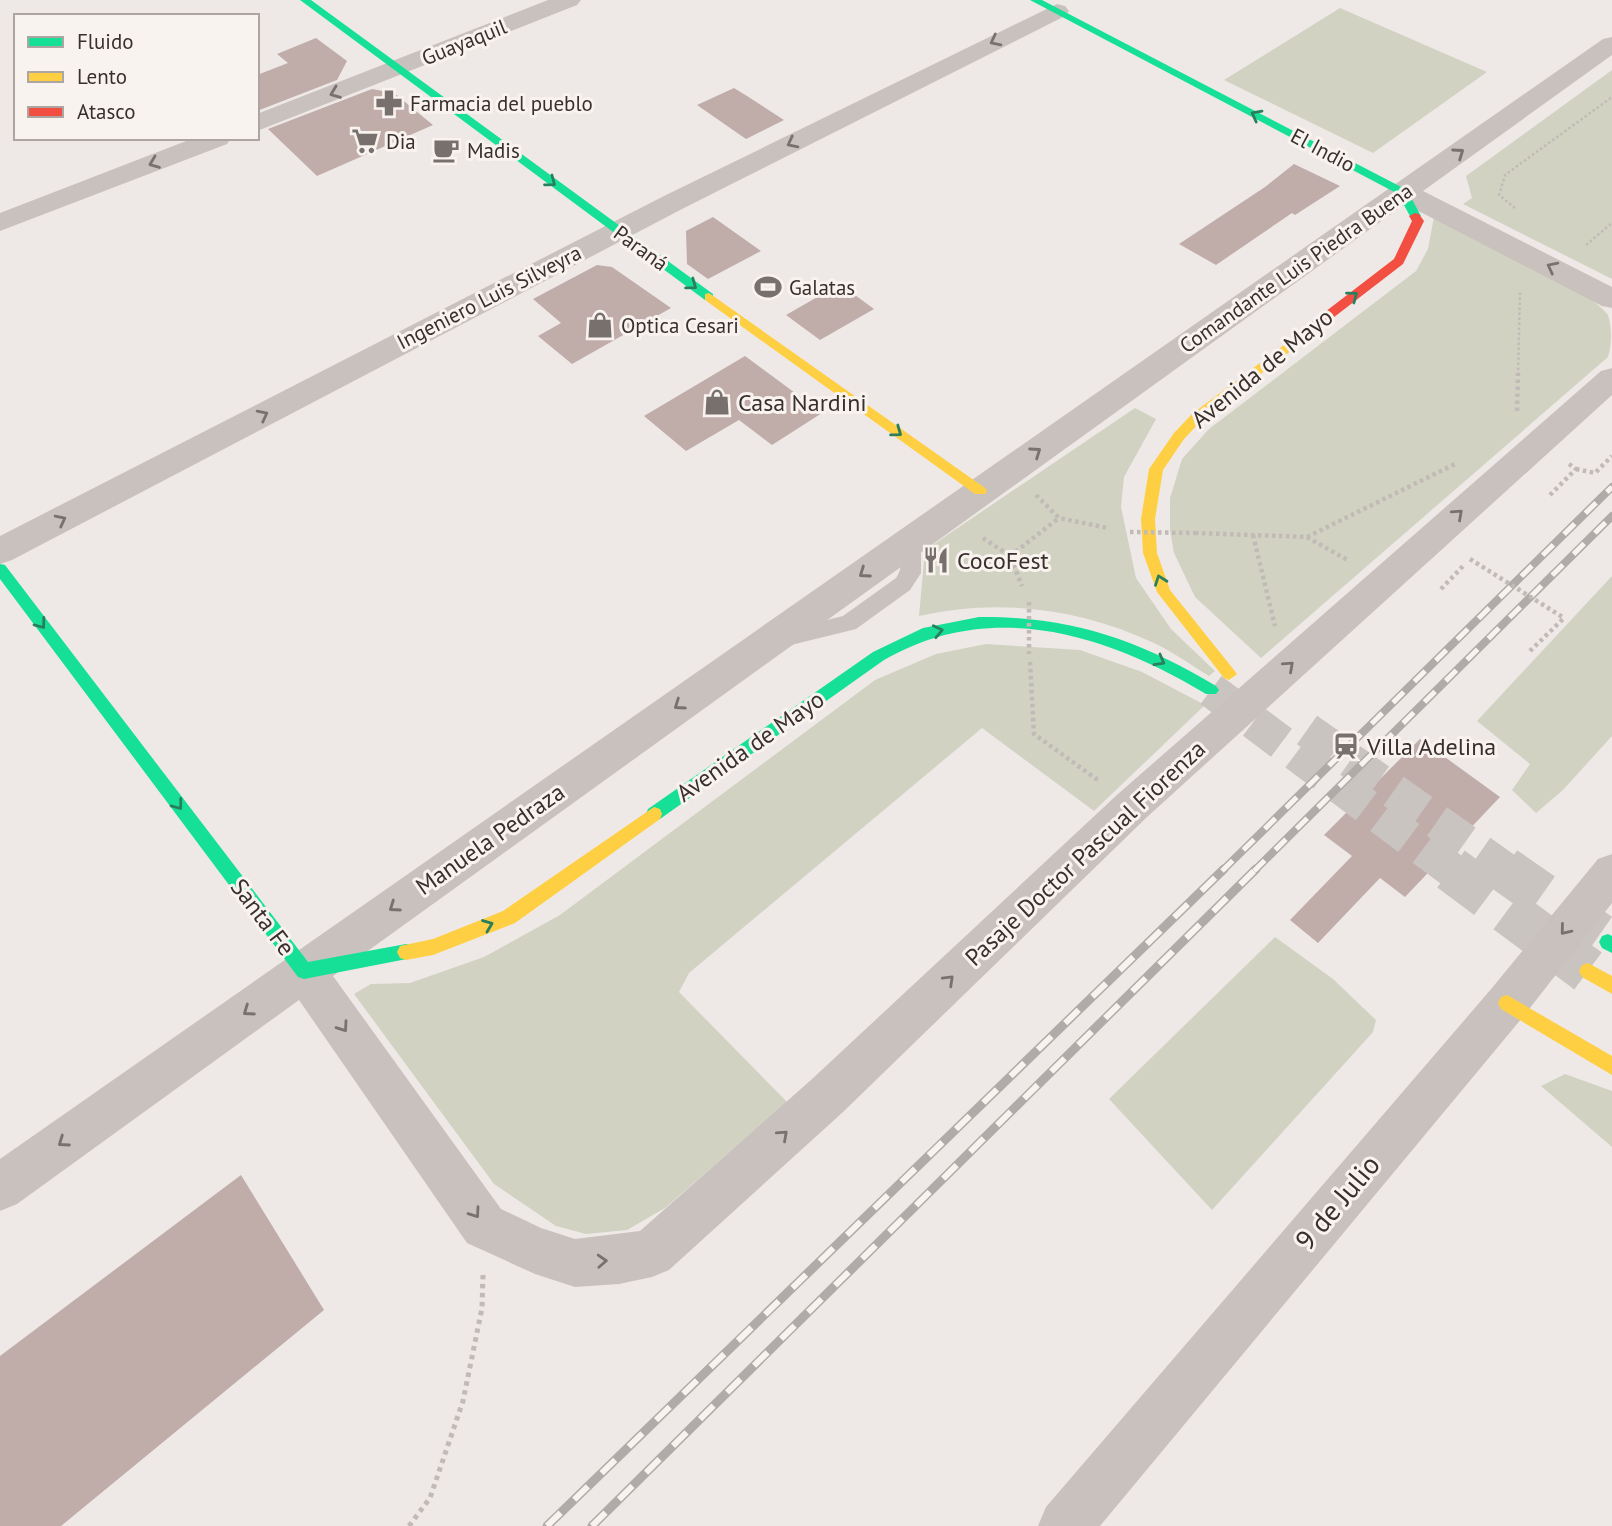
<svg xmlns="http://www.w3.org/2000/svg" width="1612" height="1526" font-family="'PT Sans',sans-serif">
<style>
.green{fill:#d1d2c2}
.building{fill:#c0adaa}
.lines{fill:none;stroke-linecap:round;stroke-linejoin:round}
.secondary-tunnel-far1{stroke:#cac4c1;stroke-width:35;stroke-dasharray:35 18;stroke-linecap:butt}
.secondary-tunnel{stroke:#cac4c1;stroke-width:46;stroke-dasharray:46 24;stroke-linecap:butt}
.path-far2{stroke:#c1bab7;stroke-width:2.5;stroke-dasharray:2.5 2.5;stroke-linecap:butt}
.path-far1{stroke:#c1bab7;stroke-width:4.5;stroke-dasharray:3.5 3.5;stroke-linecap:butt}
.path{stroke:#c1bab7;stroke-width:5;stroke-dasharray:4.5 4.5;stroke-linecap:butt}
.lane{fill:#c8c1be;fill-rule:evenodd}
.street{fill:#c8c1be;fill-rule:evenodd}
.fast{fill:#16e098;fill-rule:evenodd}
.slow{fill:#ffcf43;fill-rule:evenodd}
.jam{fill:#f24e42;fill-rule:evenodd}
.rail-far1-casing{stroke:#afaba9;stroke-width:8}
.rail-casing{stroke:#afaba9;stroke-width:9}
.rail-far1{stroke:#f9f3ef;stroke-width:5;stroke-dasharray:15;stroke-linecap:butt}
.rail{stroke:#f9f3ef;stroke-width:6;stroke-dasharray:19;stroke-linecap:butt}
.path-bridge{stroke:#c1bab7;stroke-width:4.5;stroke-dasharray:3.5 3.5;stroke-linecap:butt}
.oneway{stroke:#79716e}
.oneway2{stroke:#297f5d}
.labels{text-anchor:middle;dominant-baseline:central;stroke-width:6;stroke-linejoin:round;paint-order:stroke}
.far-street-label{font-size:21px;fill:#392f2c;stroke:#f9f3ef}
.far-poi-label{font-size:21px;fill:#392f2c;stroke:#f9f3ef;text-anchor:start}
.street-label{font-size:24px;fill:#392f2c;stroke:#f9f3ef}
.poi-label{font-size:24px;fill:#392f2c;stroke:#f9f3ef;text-anchor:start}
.near-street-label{font-size:28px;fill:#392f2c;stroke:#f9f3ef}
</style>
<rect width="100%" height="100%" fill="#eee9e6"/>
<path class="green" d="M1340,8L1487,72L1373,153L1224,80Z
M1612,70V279L1463,204L1472,198L1466,176Z
M1434,217C1472,237 1586,285 1608,315C1612,327 1612,345 1608,357L1261,658L1195,597L1174,553L1170,530V498L1182,459L1209,429L1416,271L1428,249Z
M1135,408L1156,419L1124,477L1121,507L1136,578L1171,629L1215,671L1209,676C1191,665 1173,652 1154,643C1079,608 999,598 919,616L925,550Z
M1612,576V736L1563,790L1536,813L1512,790L1530,764L1477,721Z
M986,644L1080,650L1142,672L1205,705L1094,811L982,728L689,973L679,992L787,1102L665,1208L627,1230L586,1234L556,1226L494,1184L354,994L371,984L410,983L484,957L560,915L875,680L936,654Z
M1275,937L1333,979L1376,1020L1373,1032L1212,1210L1109,1099Z
M1565,1074L1612,1091V1147L1541,1086Z"/>
<path class="building" d="M316,38L347,61L337,80L257,111V75L288,63L277,54Z
M734,88L747,96L784,120L746,139L697,105Z
M372,89L394,93L433,125L317,176L268,129Z
M1294,164L1340,186L1295,215L1292,213L1216,265L1179,244L1265,187Z
M713,217L761,251L708,279L687,264L686,231Z
M597,265L612,267L671,308L572,364L538,336L561,323L533,299Z
M840,284L874,309L820,340L786,315Z
M745,356L822,413L772,445L739,420L686,451L644,416Z
M1420,739L1500,797L1405,897L1380,878L1318,943L1290,920L1352,856L1324,835Z
M241,1175L324,1310L61,1526H0V1356Z"/>
<g class="lines">
<path class="secondary-tunnel-far1" d="M1211,690L1453,871
M1307,730L1507,871"/>
<path class="secondary-tunnel" d="M1451,869L1588,971
M1504,869L1608,942"/>
<path class="path-far2" d="M1515,208L1499,195L1505,175L1612,97
M1586,245L1612,223
M1518,375L1520,291"/>
<path class="path-far1" d="M1517,411L1518,373
M1576,469L1595,473L1612,456
M1036,495L1059,518L1108,528
M1550,495L1576,469L1569,464
M1195,533L1307,537L1349,561
M1253,535L1275,626
M1307,537L1457,463
M983,538L1010,556L1022,586
M1010,556L1059,518
M1441,589L1465,564
M1530,651L1564,618
M1030,662L1034,734L1099,781"/>
<path class="path" d="M409,1526L430,1498L463,1401L482,1308L483,1275"/>
<path class="lane" d="M911,531L918,534L921,539V573L910,590L856,629L779,648L771,646L768,640L771,634L843,616L896,578C906,565 897,548 904,534Z"/>
<path class="street" d="M548,0H581L577,5L257,131V114Z
M1057,4L1065,6L1069,11L1065,16L684,208L12,560L0,564V536L664,196Z
M1612,37V55L1423,191L1612,287V308L1602,306L1405,204L333,976L501,1209L541,1228L575,1239L640,1231L811,1080L1118,794L1601,371L1612,368V395L1146,818L843,1112L669,1270L652,1277L619,1284L575,1287L535,1274L467,1243L299,1000L17,1204L0,1211V1159L1603,39Z
M194,138H231L227,144L0,231V213Z
M1612,854V903L1522,1018L1100,1526H1038L1046,1507L1492,988L1598,859Z"/>
<path class="fast" d="M300,0H311L713,294V300H705Z
M1030,0H1042L1407,190L1421,216L1411,218L1398,194Z
M0,564L5,565L308,962L406,944L412,946L415,952L412,958L304,979L298,977L0,579Z
M979,617C1069,616 1140,640 1216,686L1219,690L1216,694H1206C1107,634 991,598 884,660L660,819L654,821L648,819L646,814L648,809L873,652L923,628Z
M1608,934L1612,936V953L1602,948L1599,942L1602,936Z"/>
<path class="slow" d="M709,293L985,488L987,491L985,494H975L705,300V294Z
M1312,324L1316,325V331L1202,420L1184,439L1163,470L1155,519L1157,553L1170,590L1234,670L1237,674L1229,680L1224,678L1157,592L1143,553L1141,519L1149,469L1174,433L1192,414Z
M654,807L660,809L662,814L660,819L515,923L433,955L406,960L400,958L397,952L400,946L433,939L503,911Z
M1588,963L1612,976V994L1582,977L1579,971L1582,965Z
M1507,995L1612,1056V1075L1501,1009L1498,1003L1501,997Z"/>
<path class="jam" d="M1415,213L1419,214L1424,221L1403,264L1316,331H1308V325L1394,259L1412,221L1409,216Z"/>
<g class="rail-far1-casing">
<path id="rail-far1" d="M1222,871L1612,487
M1254,871L1612,516"/>
</g>
<g class="rail-casing">
<path id="rail" d="M547,1526L1224,869
M592,1526L1256,869"/>
</g>
<use href="#rail-far1" class="rail-far1"/>
<use href="#rail" class="rail"/>
<path class="path-bridge" d="M1130,532L1195,533
M1470,559L1564,618
M1029,602V654"/>
</g>
<defs><path id="oneway-chevron" d="M-2-3.5L2.5 0L-2 3.5" fill="none" stroke-width="1.6" stroke-linecap="round" stroke-linejoin="round" transform="scale(1.75)"/></defs>
<g class="oneway">
<use href="#oneway-chevron" transform="translate(995 41) rotate(153)"/>
<use href="#oneway-chevron" transform="translate(335 93) rotate(159)"/>
<use href="#oneway-chevron" transform="translate(792 143) rotate(153)"/>
<use href="#oneway-chevron" transform="translate(1459 153) rotate(-35)"/>
<use href="#oneway-chevron" transform="translate(154 163) rotate(159)"/>
<use href="#oneway-chevron" transform="translate(1552 267) rotate(-153)"/>
<use href="#oneway-chevron" transform="translate(263 415) rotate(-27)"/>
<use href="#oneway-chevron" transform="translate(1036 452) rotate(-35)"/>
<use href="#oneway-chevron" transform="translate(1458 514) rotate(-42)"/>
<use href="#oneway-chevron" transform="translate(61 520) rotate(-27)"/>
<use href="#oneway-chevron" transform="translate(864 573) rotate(145)"/>
<use href="#oneway-chevron" transform="translate(1289 666) rotate(-42)"/>
<use href="#oneway-chevron" transform="translate(679 705) rotate(145)"/>
<use href="#oneway-chevron" transform="translate(394 907) rotate(145)"/>
<use href="#oneway-chevron" transform="translate(1565 930) rotate(129)"/>
<use href="#oneway-chevron" transform="translate(949 980) rotate(-44)"/>
<use href="#oneway-chevron" transform="translate(248 1011) rotate(145)"/>
<use href="#oneway-chevron" transform="translate(343 1027) rotate(55)"/>
<use href="#oneway-chevron" transform="translate(783 1135) rotate(-42)"/>
<use href="#oneway-chevron" transform="translate(63 1142) rotate(145)"/>
<use href="#oneway-chevron" transform="translate(475 1213) rotate(55)"/>
<use href="#oneway-chevron" transform="translate(602 1261) rotate(-3)"/>
</g>
<g class="oneway2">
<use href="#oneway-chevron" transform="translate(1256 115) rotate(-152)"/>
<use href="#oneway-chevron" transform="translate(551 182) rotate(37)"/>
<use href="#oneway-chevron" transform="translate(692 285) rotate(36)"/>
<use href="#oneway-chevron" transform="translate(1353 296) rotate(-37)"/>
<use href="#oneway-chevron" transform="translate(897 432) rotate(36)"/>
<use href="#oneway-chevron" transform="translate(1160 580) rotate(-110)"/>
<use href="#oneway-chevron" transform="translate(41 624) rotate(53)"/>
<use href="#oneway-chevron" transform="translate(938 631) rotate(-12)"/>
<use href="#oneway-chevron" transform="translate(1160 661) rotate(29)"/>
<use href="#oneway-chevron" transform="translate(178 805) rotate(53)"/>
<use href="#oneway-chevron" transform="translate(488 925) rotate(-21)"/>
</g>
<defs>
<g id="pharmacy-bare" transform="scale(2.1)"><path d="M-2-6h4v4h4v4h-4v4h-4v-4h-4v-4h4Z" fill="#78706d" stroke="#f9f3ef" stroke-width="2.5" paint-order="stroke"/></g>
<g id="supermarket-bare" transform="scale(2.1)"><path d="M-6-5.5h2.5l.6 2H6L4.5 2H-2.5L-4.4-4H-6ZM-1.5 3.2a1.3 1.3 0 1 0 .1 0ZM3 3.2a1.3 1.3 0 1 0 .1 0Z" fill="#78706d" stroke="#f9f3ef" stroke-width="2.5" paint-order="stroke"/></g>
<g id="cafe-bare" transform="scale(2.1)"><path d="M-5.5-4.5H6V0H3Q3 3.5 0 3.5H-2.5Q-5.5 3.5-5.5 0ZM3-3.2v2h1.7v-2ZM-6 4.5H4V6H-6Z" fill="#78706d" stroke="#f9f3ef" stroke-width="2.5" paint-order="stroke"/></g>
<g id="stadium-bare" transform="scale(2.1)"><path d="M0-5a6.5 5 0 1 0 0 10a6.5 5 0 1 0 0-10ZM-3.5-1.8h7v3.6h-7Z" fill="#78706d" stroke="#f9f3ef" stroke-width="2.5" paint-order="stroke"/></g>
<g id="shop-bare" transform="scale(2.1)"><path d="M-5-2.5h2.3a2.7 3.5 0 0 1 5.4 0H5L5.5 6h-11ZM-1.5-2.5h3a1.5 2.3 0 0 0-3 0Z" fill="#78706d" stroke="#f9f3ef" stroke-width="2.5" paint-order="stroke"/></g>
<g id="restaurant-bare" transform="scale(2.1)"><path d="M-5-6h1v4h1v-4h1v4h1v-4h1v5L-1.5 .5V6h-2V.5L-5-1ZM5-6V6H3V1.5H1.5Q1.5-4 5-6Z" fill="#78706d" stroke="#f9f3ef" stroke-width="2.5" paint-order="stroke"/></g>
<g id="station-bare" transform="scale(2.1)"><path d="M-3-6H3Q5-6 5-4V2Q5 4 3 4L4.5 6H3L1.5 4h-3L-3 6H-4.5L-3 4Q-5 4-5 2V-4Q-5-6-3-6ZM-3.5-4v3h7v-3ZM-3.5 1v1.5H-2V1ZM2 1v1.5H3.5V1Z" fill="#78706d" stroke="#f9f3ef" stroke-width="2.5" paint-order="stroke"/></g>
</defs>
<g fill-rule="evenodd">
<use href="#pharmacy-bare" x="389" y="103"/>
<use href="#supermarket-bare" x="365" y="141"/>
<use href="#cafe-bare" x="446" y="150"/>
<use href="#stadium-bare" x="768" y="287"/>
<use href="#shop-bare" x="600" y="325"/>
<use href="#shop-bare" x="717" y="402"/>
<use href="#restaurant-bare" x="936" y="560"/>
<use href="#station-bare" x="1346" y="746"/>
</g>
<g class="labels">
<g class="far-street-label">
<text transform="translate(464 42) rotate(-22)">Guayaquil</text>
<text transform="translate(1323 150) rotate(28)">El Indio</text>
<text transform="translate(641 248) rotate(36)">Paraná</text>
<text transform="translate(1296 268) rotate(-35)">Comandante Luis Piedra Buena</text>
<text transform="translate(489 297) rotate(-27)">Ingeniero Luis Silveyra</text>
</g>
<g class="far-poi-label">
<text x="410" y="103">Farmacia del pueblo</text>
<text x="386" y="141">Dia</text>
<text x="467" y="150">Madis</text>
<text x="789" y="287">Galatas</text>
<text x="621" y="325">Optica Cesari</text>
</g>
<g class="street-label">
<text transform="translate(1262 368) rotate(-39)">Avenida de Mayo</text>
<text transform="translate(750 746) rotate(-35)">Avenida de Mayo</text>
<text transform="translate(490 839) rotate(-35)">Manuela Pedraza</text>
<text transform="translate(1085 853) rotate(-43)">Pasaje Doctor Pascual Fiorenza</text>
<text transform="translate(263 917) rotate(53)">Santa Fe</text>
</g>
<g class="poi-label">
<text x="738" y="402">Casa Nardini</text>
<text x="957" y="560">CocoFest</text>
<text x="1367" y="746">Villa Adelina</text>
</g>
<g class="near-street-label">
<text transform="translate(1337 1202) rotate(-50)">9 de Julio</text>
</g>
</g>
<rect x="14" y="14" width="245" height="126" fill="#f9f3ef" stroke="#aca5a1" stroke-width="2"/>
<rect x="28" y="37" width="35" height="10" fill="#16e098" stroke="#aca5a1" stroke-width="2"/>
<text x="77" y="49" font-size="21" fill="#392f2c">Fluido</text>
<rect x="28" y="72" width="35" height="10" fill="#ffcf43" stroke="#aca5a1" stroke-width="2"/>
<text x="77" y="84" font-size="21" fill="#392f2c">Lento</text>
<rect x="28" y="107" width="35" height="10" fill="#f24e42" stroke="#aca5a1" stroke-width="2"/>
<text x="77" y="119" font-size="21" fill="#392f2c">Atasco</text>
</svg>
